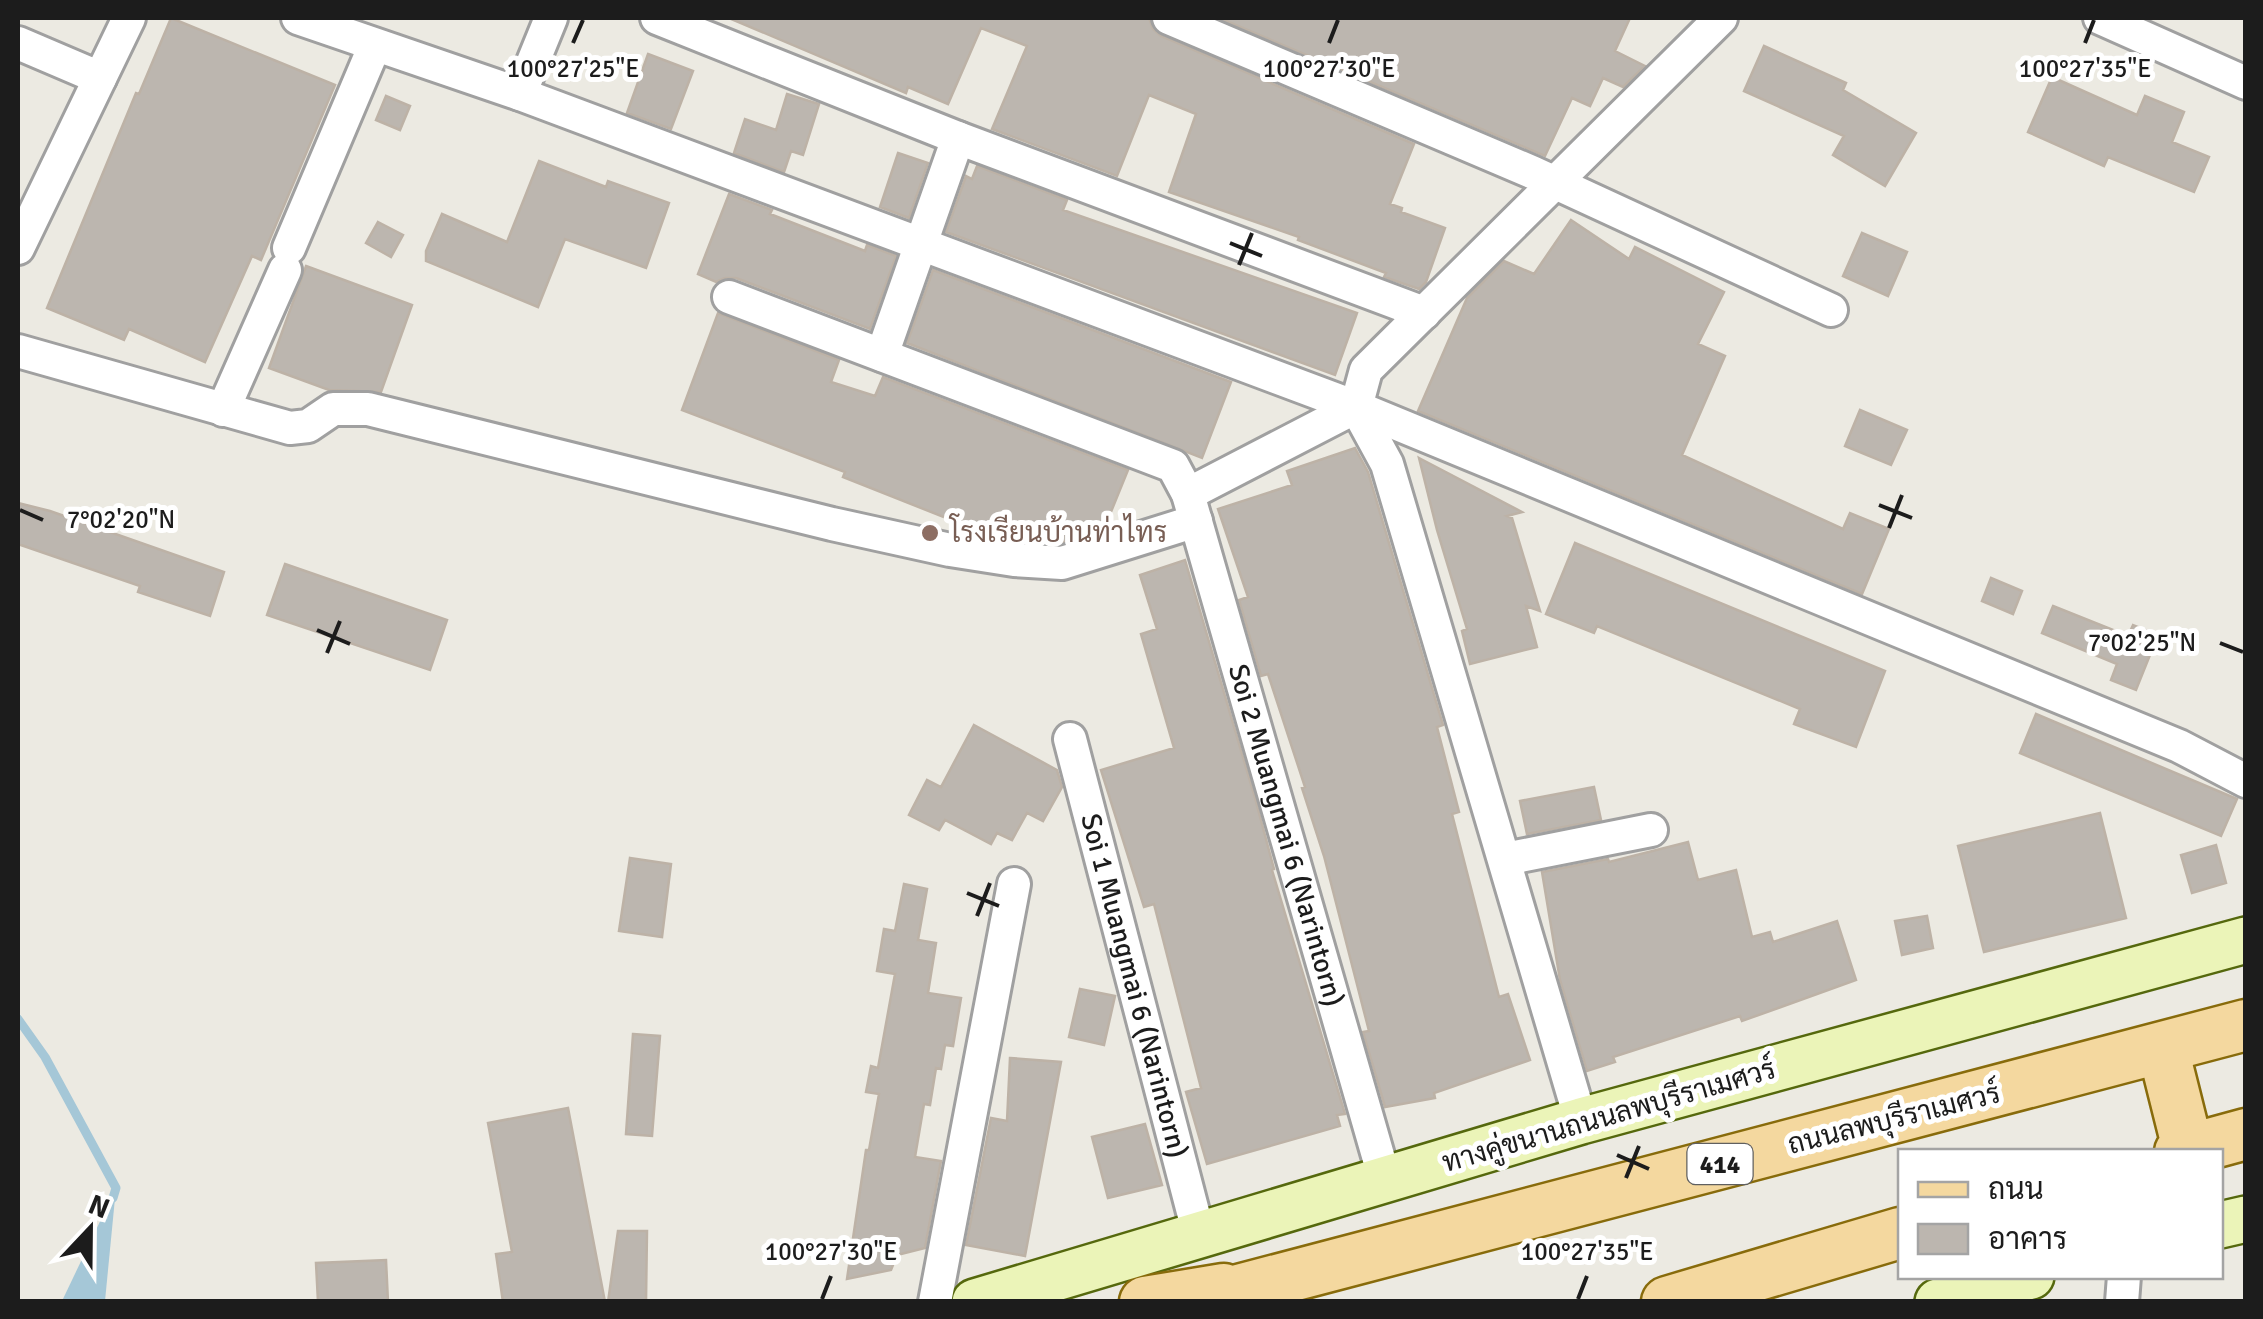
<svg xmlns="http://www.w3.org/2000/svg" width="2263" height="1319" font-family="Signika,Sarabun,sans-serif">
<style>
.water{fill:#a5c7d7}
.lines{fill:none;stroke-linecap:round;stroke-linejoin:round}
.stream{stroke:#a5c7d7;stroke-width:9}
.building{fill:#bcb6af;stroke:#bdb2a6;stroke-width:2.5}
.minor-casing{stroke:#a0a0a0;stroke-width:38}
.secondary-casing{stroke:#55680d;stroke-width:50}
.primary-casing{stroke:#886b0b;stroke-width:55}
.minor{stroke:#fff;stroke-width:32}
.secondary{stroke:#ebf4b8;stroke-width:45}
.primary{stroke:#f4d89f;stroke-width:50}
.ticks{fill:none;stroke:#1c1c1c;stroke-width:4}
.education-dot{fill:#8d6e63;stroke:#fff;stroke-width:4}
.labels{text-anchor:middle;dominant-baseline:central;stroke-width:10;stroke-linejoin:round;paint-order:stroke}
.shield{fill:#fff;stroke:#606060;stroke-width:2.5}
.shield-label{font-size:25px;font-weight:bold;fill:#1c1c1c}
.education-label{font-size:28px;fill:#785e54;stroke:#fff;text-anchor:start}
.street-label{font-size:28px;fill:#1c1c1c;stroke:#fff}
.ticks-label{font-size:25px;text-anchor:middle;fill:#1c1c1c;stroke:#fff;stroke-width:10;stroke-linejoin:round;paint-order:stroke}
</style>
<rect width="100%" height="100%" fill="#eceae2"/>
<path class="water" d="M116,1188L105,1301H62Z"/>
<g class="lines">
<path class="stream" d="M18,1019L45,1057L116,1188L113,1198"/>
</g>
<path class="building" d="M171,18L335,85L261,260L252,256L205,362L129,329L124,340L47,308L136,93L139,94Z
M729,18H1149L1153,29L1161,36L1414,144L1390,204L1402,208L1401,212L1445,228L1426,282L1419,289L1384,277L1386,273L1298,240L1299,237L1169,192L1196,114L1149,95L1117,176L992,129L1027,46L981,28L948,104L908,87L906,93Z
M1219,18H1630L1615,51L1645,66L1623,87L1603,78L1590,106L1572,98L1545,156Z
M1764,46L1846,83L1843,90L1916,133L1885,186L1833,155L1844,136L1744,91Z
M648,54L693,71L671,129L627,113Z
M2052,77L2137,115L2145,96L2184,112L2172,142L2209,157L2194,192L2108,157L2104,166L2028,132Z
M787,94L819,104L803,155L791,151L784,172L734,153L745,119L776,130Z
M386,96L410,106L400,130L376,120Z
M898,153L928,163L909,218L880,207Z
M539,161L606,187L608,181L669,203L646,268L565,239L538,307L426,261V251L442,214L507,242Z
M977,166L1067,200L1063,210L1357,313L1335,375L946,232L966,176L972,179Z
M729,194L772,210L770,214L865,251L867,245L896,256L870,329L736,278H725L716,282L698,274Z
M1571,220L1629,259L1635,247L1724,292L1698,344L1725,356L1682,455L1843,529L1850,513L1889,529L1862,594L1418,411L1467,298L1504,261L1534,274Z
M378,222L403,235L391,257L366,243Z
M1862,233L1907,252L1888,296L1843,276Z
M306,266L412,305L381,392L329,390L269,368Z
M933,270L1231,382L1202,458L907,343Z
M718,313L839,360L831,382L875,396L883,377L1128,470L1104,529L1060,543L994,537L843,477L845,472L682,410Z
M1860,410L1907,430L1891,465L1845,446Z
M1355,448L1368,472L1443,725L1437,727L1459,812L1452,814L1499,997L1508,994L1530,1060L1434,1093L1435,1098L1385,1107L1363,1032L1369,1031L1324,856L1302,788L1305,787L1268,674L1261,676L1239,600L1248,597L1218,509L1292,485L1287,471Z
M1419,458L1522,512L1507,516L1512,518L1540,611L1526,606L1537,647L1470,664L1462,631L1467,629L1437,530Z
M18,503L50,511L224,572L210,616L138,592L140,586L18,544Z
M1575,543L1885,671L1856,747L1794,724L1800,709L1597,626L1594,633L1546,614Z
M1185,560L1255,798L1274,869L1272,870L1345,1114L1337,1115L1340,1126L1207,1164L1186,1092L1201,1088L1154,904L1144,907L1101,770L1174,748L1141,634L1157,629L1140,575Z
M285,564L447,620L430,670L267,615Z
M1991,578L2022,591L2013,614L1982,601Z
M2053,606L2128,636L2133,625L2158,635L2136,690L2111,680L2117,664L2042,633Z
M2036,714L2237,799L2221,836L2020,753Z
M974,725L1057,770L1062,787L1043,821L1027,813L1012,840L997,833L991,844L945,820L939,830L909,815L927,780L941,787Z
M1594,787L1601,820L1527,834L1520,801Z
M2100,813L2126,918L1984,952L1958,846Z
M1688,842L1698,880L1736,870L1752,937L1770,932L1773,942L1837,921L1856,980L1742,1021L1740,1016L1613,1057L1615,1062L1587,1071L1560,980L1542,872L1608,859L1609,862Z
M2216,845L2226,883L2192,893L2181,855Z
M630,858L671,864L662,937L619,931Z
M904,884L927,889L918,940L936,943L928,993L961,998L953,1046L945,1045L941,1069L936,1068L930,1105L924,1104L915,1157L941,1161L925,1248L897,1255L891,1270L847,1279L866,1150H869L879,1094L866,1092L871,1066L878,1068L895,974L877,971L884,929L895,931Z
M1927,916L1933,948L1902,955L1895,921Z
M1080,989L1115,996L1104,1045L1069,1037Z
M633,1034L660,1036L652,1136L626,1134Z
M1010,1058L1061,1062L1025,1256L966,1245L991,1118L1007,1121Z
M568,1108L605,1302H503L496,1254L512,1252L488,1123Z
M1145,1124L1162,1185L1108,1198L1092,1137Z
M618,1231H647L646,1302H608Z
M386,1260L388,1302H318L316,1263Z"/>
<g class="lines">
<g class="minor-casing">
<g id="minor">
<path d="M298,18L520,94L1356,407L2179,746L2246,781"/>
<path d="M657,18L958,138L1424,313"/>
<path d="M1169,18L1534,173L1831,310"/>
<path d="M2100,18L2246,83"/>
<path d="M18,43L100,78"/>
<path d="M520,94L551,18"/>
<path d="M18,248L129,18"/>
<path d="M289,248L375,45"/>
<path id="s1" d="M729,297L1173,466L1188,494L1385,1180"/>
<path d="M18,351L290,428L308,426L333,409H368L832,524L950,550L1014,560L1062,563L1196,521"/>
<path d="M882,355L958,138"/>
<path d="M223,410L285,270"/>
<path d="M1188,494L1356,407"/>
<path id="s2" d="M1070,739L1199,1235"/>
<path d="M1505,859L1651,830"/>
<path d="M1581,1121L1387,464L1356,407L1366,370L1721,18"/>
<path d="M935,1302L1014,884"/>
<path d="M2122,1302L2124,1276"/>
</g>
</g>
<g class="secondary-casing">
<path id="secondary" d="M2220,1225L2246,1219
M975,1302L1581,1121L2246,940
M1938,1302L2031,1276"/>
</g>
<g class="primary-casing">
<path id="primary" d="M2163,1049L2188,1149
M2180,1152L2246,1134
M1145,1302L1224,1289
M1193,1302L2246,1025
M1667,1302L1900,1233"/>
</g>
<use href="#minor" class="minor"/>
<use href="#secondary" class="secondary"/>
<use href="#primary" class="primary"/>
</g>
<path class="ticks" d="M573,43L583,20M1329,43L1338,20M2085,43L2094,20M1230,243L1262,256M1239,265L1252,233M1879,505L1912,518M20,510L43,520M1889,528L1902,495M317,630L350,644M2220,643L2243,652M327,653L340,621M967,893L999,906M977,916L990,883M1617,1155L1649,1169M1626,1178L1639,1146M822,1299L831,1276M1578,1299L1587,1276"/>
<circle class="education-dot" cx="930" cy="533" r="10"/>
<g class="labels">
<rect class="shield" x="1687.5" y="1144" width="65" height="40" rx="8"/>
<g class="shield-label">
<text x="1720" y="1164">414</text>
</g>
<g class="education-label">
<text x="950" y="533">โรงเรียนบ้านท่าไทร</text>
</g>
<g class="street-label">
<text stroke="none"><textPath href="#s1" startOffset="862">Soi 2 Muangmai 6 (Narintorn)</textPath></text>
<text stroke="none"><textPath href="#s2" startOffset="255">Soi 1 Muangmai 6 (Narintorn)</textPath></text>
<text transform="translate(1609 1116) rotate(-16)">ทางคู่ขนานถนนลพบุรีราเมศวร์</text>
<text transform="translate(1894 1119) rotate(-14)">ถนนลพบุรีราเมศวร์</text>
</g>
</g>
<g class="ticks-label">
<text x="2085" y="77">100°27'35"E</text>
<text x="573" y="77">100°27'25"E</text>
<text x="1329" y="77">100°27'30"E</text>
<text x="121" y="528">7°02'20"N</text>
<text x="2142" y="651">7°02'25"N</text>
<text x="831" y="1260">100°27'30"E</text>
<text x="1587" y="1260">100°27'35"E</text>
</g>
<rect width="2263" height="1319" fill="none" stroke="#1c1c1c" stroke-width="40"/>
<rect x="1898" y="1149" width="325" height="130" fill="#ffffff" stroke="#a4a4a4" stroke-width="2.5"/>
<rect x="1918" y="1182" width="50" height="15" fill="#f4d89f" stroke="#a4a4a4" stroke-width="2.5"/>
<text x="1988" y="1199" font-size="30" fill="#1c1c1c">ถนน</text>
<rect x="1918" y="1224" width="50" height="30" fill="#bcb6af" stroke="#a4a4a4" stroke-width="2.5"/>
<text x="1988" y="1249" font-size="30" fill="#1c1c1c">อาคาร</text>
<g transform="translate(90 1229) rotate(22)" stroke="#ffffff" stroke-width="8" paint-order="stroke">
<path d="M0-8L18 38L0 25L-18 38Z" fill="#1c1c1c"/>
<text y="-15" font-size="28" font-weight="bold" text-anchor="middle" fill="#1c1c1c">N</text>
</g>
</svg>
